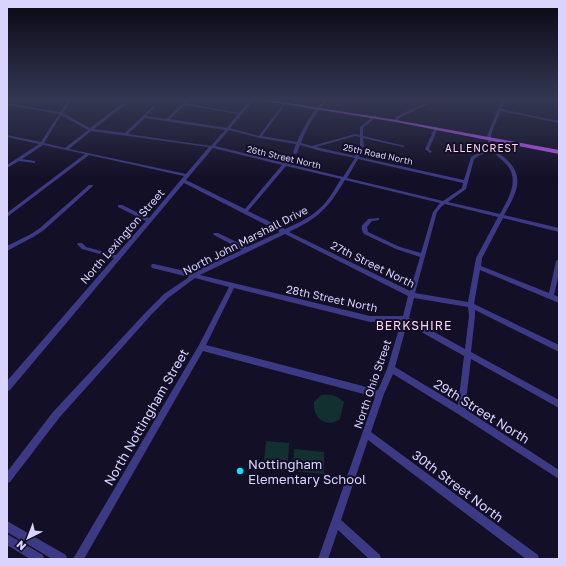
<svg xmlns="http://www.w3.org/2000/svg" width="566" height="566" font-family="'Golos Text',sans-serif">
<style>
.green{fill:#12302f}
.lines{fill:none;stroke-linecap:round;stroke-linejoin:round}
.minor{fill:#3d3a85;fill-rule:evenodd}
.major{fill:#c25bff;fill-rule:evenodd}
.poi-dot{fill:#00e5ff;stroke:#130f26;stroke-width:1.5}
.labels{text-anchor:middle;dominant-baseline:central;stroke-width:4;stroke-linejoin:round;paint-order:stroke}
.far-street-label{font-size:9px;fill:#d9d4ff;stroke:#130f26}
.far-neighbourhood-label{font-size:10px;letter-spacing:1px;fill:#ffd6f0;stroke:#130f26}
.street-label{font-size:11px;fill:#d9d4ff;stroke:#130f26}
.neighbourhood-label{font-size:12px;letter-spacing:1px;fill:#ffd6f0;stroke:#130f26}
.near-street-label{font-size:13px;fill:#d9d4ff;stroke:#130f26}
.near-poi-label{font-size:13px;fill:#d9d4ff;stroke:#130f26;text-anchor:start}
</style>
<rect width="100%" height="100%" fill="#130f26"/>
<path class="green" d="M321,395C330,394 337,395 344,402L340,419C326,429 312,417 314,402Z
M266,441L289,443L288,464L264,462Z
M294,449L324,452V474L293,471Z"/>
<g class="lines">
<path class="minor" d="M68,99H72L63,113L90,128L128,99H132L94,129L125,133L153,106L156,107L146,116L166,119L188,99H192L187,103L239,113L251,99H255L230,128L259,136L285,101L287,102L262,136L297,142C304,126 312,111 325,99H329C315,113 308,125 301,143L312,146L355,134L360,135V127L375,115H376V117L363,128V136L405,146L403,147L363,138L364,145L359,157L464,180L471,157L478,153L490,151L487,136L502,99H506L501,109L559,121V123L501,111C498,118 491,131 491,138C492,149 495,151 504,157C527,176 516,194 504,215L559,228V232L503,218L482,258L481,266L549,293L556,261L559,259V274L554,295L559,297V303L480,270L474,304L559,345V352L475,310V316L471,352L559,400V408L471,359L465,409L559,470V479L458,414L393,374L384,394L371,432L538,555L539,559H526L368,440L341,520L380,555L381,559H369L338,530L328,559H318L375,397L203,351L84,559H73L199,345L229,287L195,278L168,298L151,315L59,418L10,482L7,483V472L53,412L147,311L164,294L189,277L152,268L151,266L152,264H154L194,273L198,270L242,250L214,235L213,234L214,233H218L247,247L280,232L184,183L10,390L7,391V381L114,258L82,249L77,244L78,243H82L86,247L116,255L146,221L118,207V205H122L149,218L184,176L89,155L7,217V213L85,154L43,145L22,159L35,161V163L19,161L7,168V165L39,144L7,137V135L41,142L59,114L7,105V103L60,112ZM185,105L238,114L227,128L170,119ZM61,115L88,130L65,148L44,143ZM145,118L225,130L211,146L128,134ZM229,130L260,138L296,144L293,153L295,154L297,153L300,145L321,151L355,158L343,177L215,146ZM91,131L208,147H209L186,174L69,149ZM355,136L360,137V145L355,156L316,147ZM213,148L282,165L245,209L186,180ZM493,152C497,156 503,160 507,165C520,181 508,199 500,214L448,202L466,189L474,159L480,155ZM358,159L463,183L462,188L443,201L347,178ZM286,166L341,179C334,190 328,202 318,210C309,218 296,224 285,229L248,211ZM345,180L440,203L433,212L421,253L400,247L368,232L367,227L372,221L379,220V218L368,219C363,225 359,226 364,234L396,249L420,257L410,291L289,232C301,226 313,220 322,211C332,202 338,191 345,180ZM445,204L498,217L476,258L468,302L415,293L437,212L442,206ZM285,234L408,296L403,316H370L200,275ZM234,288L370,322H401L387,369L378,390L206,345ZM414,298L468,307L469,316L465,349L409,318ZM407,324L464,356L458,405L395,367Z
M434,99H439L399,118L397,122L394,121L397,116Z
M439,99H444L454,103L451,104Z
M530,99H534V100L531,101Z
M435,127L438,128L429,149L432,152L430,153L425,149Z
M89,185H93V186L44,230L35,236L7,251V246L31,234L40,228Z
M7,521L66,555L67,559H52L7,532Z
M7,534L43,555L44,559H30L7,545Z"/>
<path class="major" d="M252,99H263L396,120L559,150V154L396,122Z"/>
</g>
<linearGradient id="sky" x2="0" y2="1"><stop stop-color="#0a0815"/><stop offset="0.56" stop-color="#333752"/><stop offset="1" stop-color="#333752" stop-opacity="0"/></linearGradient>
<rect width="566" height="178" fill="url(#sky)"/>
<circle class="poi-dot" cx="240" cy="471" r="4"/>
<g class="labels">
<g class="far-street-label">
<text transform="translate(378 154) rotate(12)">25th Road North</text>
<text transform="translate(284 157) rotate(13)">26th Street North</text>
</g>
<g class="far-neighbourhood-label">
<text x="482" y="148">ALLENCREST</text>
</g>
<g class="street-label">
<text transform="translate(122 236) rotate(-49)">North Lexington Street</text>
<text transform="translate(245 240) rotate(-27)">North John Marshall Drive</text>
<text transform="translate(373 264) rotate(26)">27th Street North</text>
<text transform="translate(332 298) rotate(12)">28th Street North</text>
<text transform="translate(372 384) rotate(-71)">North Ohio Street</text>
</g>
<g class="neighbourhood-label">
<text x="414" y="325">BERKSHIRE</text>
</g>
<g class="near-street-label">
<text transform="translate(482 411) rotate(32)">29th Street North</text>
<text transform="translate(146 417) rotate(-60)">North Nottingham Street</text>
<text transform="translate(458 486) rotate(37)">30th Street North</text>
</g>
<g class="near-poi-label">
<text x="248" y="464">Nottingham<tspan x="248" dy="15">Elementary School</tspan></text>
</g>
</g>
<rect width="566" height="566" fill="none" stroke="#d9d4ff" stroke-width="16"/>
<g transform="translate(28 538) rotate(222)" stroke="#130f26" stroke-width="3" paint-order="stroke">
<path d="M0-3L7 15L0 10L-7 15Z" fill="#d9d4ff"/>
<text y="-6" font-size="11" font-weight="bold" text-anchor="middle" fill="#d9d4ff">N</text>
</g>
</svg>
